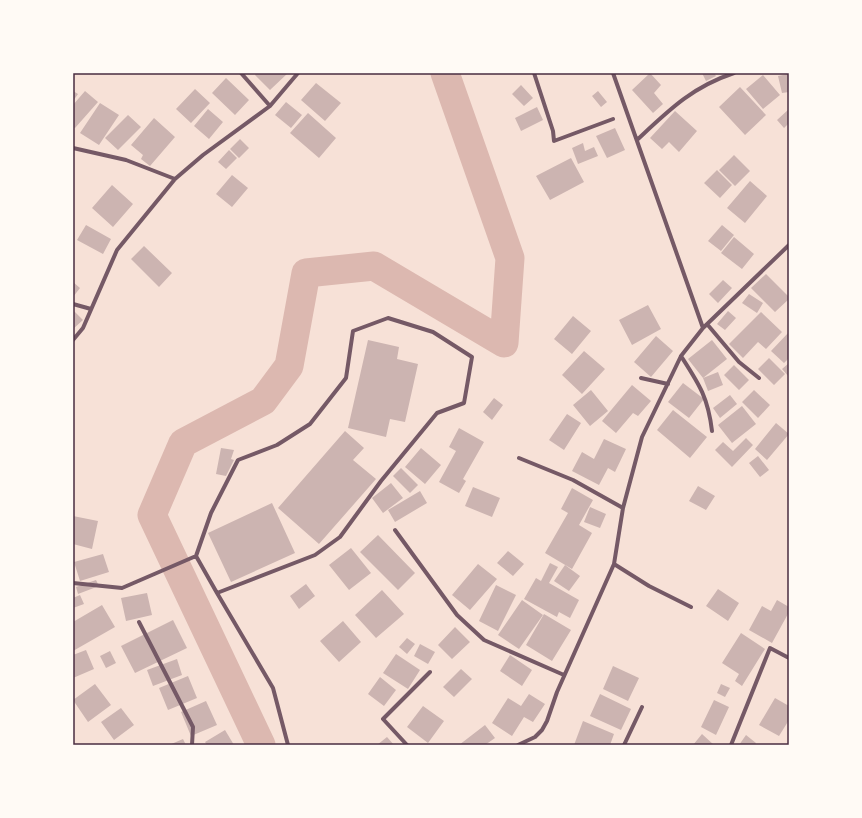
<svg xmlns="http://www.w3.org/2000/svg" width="862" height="818" font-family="'Alegreya Sans',sans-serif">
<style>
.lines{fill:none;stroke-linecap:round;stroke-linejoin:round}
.river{stroke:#dcb8b0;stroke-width:29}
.building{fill:#ccb4b1}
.minor{stroke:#755966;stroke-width:4}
.neatline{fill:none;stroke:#4a2c40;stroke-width:1.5}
</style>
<rect width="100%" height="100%" fill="#f7e1d7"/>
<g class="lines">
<path class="river" d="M261,745L152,515L183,443L263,401L289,366L306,273L374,266L504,343L510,258L445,73"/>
</g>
<path class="building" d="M256,73H288L270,90L255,75Z
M650,73L661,85L654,93L663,104L653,113L632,90Z
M702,73H714L716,76L706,81Z
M788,74L789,92L782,93L778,76Z
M763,75L780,95L763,109L746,89Z
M226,78L249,100L235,115L212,93Z
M316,83L341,103L325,121L301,100Z
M521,85L533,98L524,106L512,94Z
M740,87L766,115L745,135L719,107Z
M195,89L210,103L191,123L176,109Z
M73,91L78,94L73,101Z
M85,91L98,102L75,128L73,127V105Z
M598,91L607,102L601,107L592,96Z
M286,102L302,115L291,128L275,115Z
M100,103L119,115L99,145L80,133Z
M537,107L543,120L521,131L515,118Z
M208,109L223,122L209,139L194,126Z
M789,109V123L784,128L777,120Z
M675,111L697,131L679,152L669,142L662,149L650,138Z
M308,113L336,138L319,158L290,133Z
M128,115L141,127L118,150L105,138Z
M154,118L175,137L150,166L141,159L143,155L131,145Z
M615,128L625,150L607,158L596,136Z
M240,139L249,148L239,158L230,149Z
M583,143L585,151L594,147L598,156L578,164L572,148Z
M229,150L237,158L226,169L218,162Z
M734,155L750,171L735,186L719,170Z
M571,158L584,182L550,200L536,176Z
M717,170L732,185L720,198L704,183Z
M232,175L248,188L232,207L216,194Z
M750,181L767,196L745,223L727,208Z
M112,185L133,204L113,227L92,208Z
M86,225L111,239L103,254L77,240Z
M722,225L734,235L721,251L708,241Z
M734,237L754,254L742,269L721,253Z
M144,246L172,273L159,287L131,259Z
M766,274L789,297V299L775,312L751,288Z
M723,280L732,288L718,303L709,294Z
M73,282L80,288L73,297Z
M749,294L763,303L757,313L742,303Z
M648,305L661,329L632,345L619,320Z
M73,310L83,320L73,329Z
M728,311L736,318L725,330L717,324Z
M761,312L782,332L766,349L758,342L743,358L729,344Z
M573,316L591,331L572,354L554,339Z
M789,332V358L784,363L771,351Z
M656,336L673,351L651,377L634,362Z
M368,340L399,347L397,359L418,364L405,422L390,419L386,437L348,428Z
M712,340L727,359L703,378L688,359Z
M584,351L605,369L582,394L562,375Z
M769,358L785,374L774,385L758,369Z
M789,363V377L782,369Z
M734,365L749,380L739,390L724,375Z
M718,372L723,385L708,391L703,378Z
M683,383L704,399L689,418L668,402Z
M632,385L651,401L638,416L633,413L616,433L602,421Z
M591,390L608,411L590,426L573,405Z
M754,390L770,405L758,418L742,402Z
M730,395L737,404L720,418L713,408Z
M494,398L503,405L492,420L483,412Z
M742,406L756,424L732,443L718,425Z
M673,410L707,437L690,458L657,430Z
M567,414L581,423L564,450L549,440Z
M776,423L789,434L767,460L755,449Z
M459,428L484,442L463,479L466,481L459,493L439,482L456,451L449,447Z
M345,431L364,448L353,460L376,479L319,544L278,508Z
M746,438L753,445L732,467L715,450L723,442L733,451Z
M604,439L626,449L615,472L608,468L599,485L572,471L582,452L594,459Z
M221,448L234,450L231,459L234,460L226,476L216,474Z
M421,448L441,465L425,484L405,467Z
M758,456L769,470L760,477L749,463Z
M401,468L418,485L410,493L393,476Z
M391,483L403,498L383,513L372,498Z
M698,486L715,496L706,510L689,501Z
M473,487L500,498L492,517L465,506Z
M572,488L593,500L579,525L592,533L572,569L545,553L568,513L561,509Z
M420,491L427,503L395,522L388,510Z
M272,503L295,553L231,582L208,533Z
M590,507L606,514L600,528L584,522Z
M73,516L98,521L92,549L73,544Z
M378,535L415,573L398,590L360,552Z
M351,548L371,573L349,590L329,565Z
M508,551L524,564L513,576L497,563Z
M103,554L109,572L80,581L74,562Z
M550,563L558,567L549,583L579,600L570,618L559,612L557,617L524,599L536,578L541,581Z
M478,564L497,579L470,610L452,595Z
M565,565L580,576L569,591L554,581Z
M96,580L99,586L78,594L76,587Z
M306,584L315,596L299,609L290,596Z
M496,585L516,595L498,631L479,621Z
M718,589L739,603L728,621L706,606Z
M382,590L404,614L376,638L355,615Z
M147,593L152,615L126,621L121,598Z
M80,595L84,604L73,608V598Z
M522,600L543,615L519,649L498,635Z
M777,600L789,607V612L772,643L749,630L762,606L771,611Z
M102,605L115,627L73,651V622Z
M544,614L571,630L552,661L526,645Z
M173,620L187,648L135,673L121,646Z
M343,621L361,642L339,662L320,641Z
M455,627L470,642L452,659L438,645Z
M741,633L765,649L742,686L735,681L739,674L722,663Z
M407,638L415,644L407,654L399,647Z
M420,644L435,652L428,664L414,656Z
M86,650L94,669L73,678V655Z
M110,651L116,663L106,668L100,656Z
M396,654L420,670L408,689L383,673Z
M510,655L532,670L522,686L500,671Z
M177,659L182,675L153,686L147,670Z
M613,666L639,678L628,701L603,689Z
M461,669L472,679L454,697L443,687Z
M188,676L197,698L168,710L159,688Z
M380,677L396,690L384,706L368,694Z
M95,684L111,705L88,722L73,700Z
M721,684L730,688L725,697L717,693Z
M529,694L545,704L533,722L524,717L512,736L492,723L508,698L521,706Z
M600,694L631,709L621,730L590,716Z
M775,698L789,706V720L779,736L759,725Z
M714,700L729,707L716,735L701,727Z
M206,701L217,725L191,736L181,712Z
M423,706L444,721L428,743L407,727Z
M121,708L134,725L114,740L101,722Z
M583,721L614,734L610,745H574Z
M485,725L495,738L485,745H459Z
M225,730L234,745H207L205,742Z
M702,734L714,745H693Z
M746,735L756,743L755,745H739Z
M387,737L394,745H377Z
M183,739L186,745H169Z"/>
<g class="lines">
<path class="minor" d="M241,73L270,106
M534,73L553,131L554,141L613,119
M613,73L703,328
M638,139C669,110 692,87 734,73
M73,148L126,160L175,179
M73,304L91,309
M388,318L433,332L472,357L464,403L437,413L381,481L340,537L315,555L217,593L196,556L211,513L238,460L277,445L310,424L346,378L353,331Z
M707,324L739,362L759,378
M73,340L83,328L117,250L175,179L203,155L270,106L298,73
M681,356C699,384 708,397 712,431
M641,378L668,384
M519,458L573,480L623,508
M395,530L457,615L484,640L564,675
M614,564L649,586L691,607
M73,583L122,588L196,556
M217,593L273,688L288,745
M139,622L193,727L192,745
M407,745L383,719L430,672
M518,745L535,737L542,730L547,721L557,692L614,564L623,508L642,437L681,356L703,328L789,245
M624,745L642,707
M731,745L770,648L789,658"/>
</g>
<rect width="862" height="818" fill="none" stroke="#fffaf5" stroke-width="148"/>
<rect x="74" y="74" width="714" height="670" class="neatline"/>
</svg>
